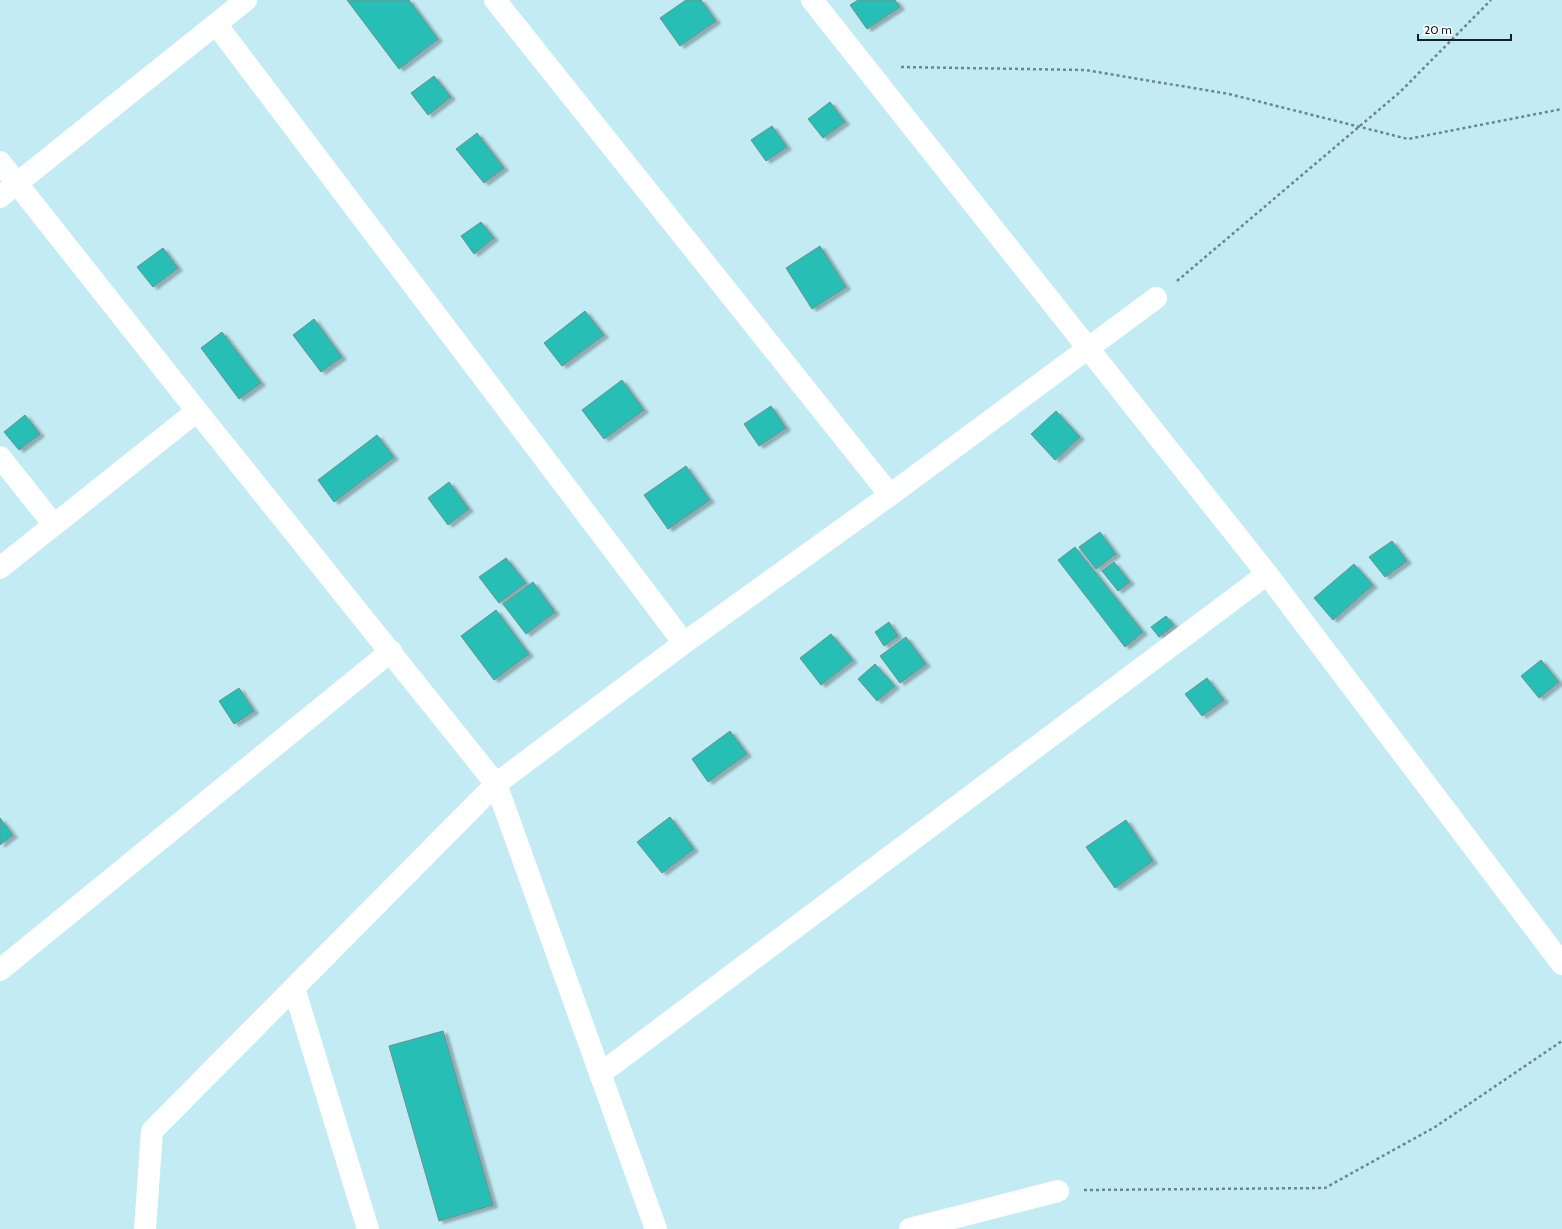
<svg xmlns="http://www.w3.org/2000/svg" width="1562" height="1229" font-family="Cabin,sans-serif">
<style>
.building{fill:#27beb5;stroke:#6a918d;filter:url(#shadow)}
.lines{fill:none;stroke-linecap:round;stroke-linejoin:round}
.path{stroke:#6a868b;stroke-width:2.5;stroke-dasharray:3 3;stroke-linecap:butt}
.minor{stroke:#fff;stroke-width:22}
</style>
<defs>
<filter id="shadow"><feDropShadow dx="4.5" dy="2.5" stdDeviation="1" flood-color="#0004"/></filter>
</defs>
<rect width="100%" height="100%" fill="#c3ebf3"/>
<path class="building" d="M347,0H409L438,39L399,69Z
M686,0H701L716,21L680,46L660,18Z
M858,0H895L900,7L867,29L850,5Z
M434,76L451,97L428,115L411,93Z
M830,102L845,122L823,138L808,119Z
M772,126L787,147L766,161L751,140Z
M477,133L504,168L484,183L456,149Z
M481,222L494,238L474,254L461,236Z
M820,246L846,287L812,309L786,268Z
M163,248L178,268L153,287L137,267Z
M585,311L604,335L562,366L544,343Z
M314,319L342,357L321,372L293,335Z
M222,332L261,383L239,399L201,348Z
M622,380L644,410L604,439L582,410Z
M771,406L786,428L759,446L744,424Z
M1056,411L1080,437L1055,460L1031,434Z
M25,415L40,434L19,450L4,432Z
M377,435L394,457L334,502L318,480Z
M686,466L710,500L668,529L644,495Z
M449,482L469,509L448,525L428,498Z
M1100,532L1116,554L1096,569L1079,547Z
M1392,541L1407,561L1385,577L1369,557Z
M1075,547L1143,632L1125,647L1058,560Z
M506,558L526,583L499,603L479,577Z
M1114,562L1130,582L1118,591L1102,571Z
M1354,564L1373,585L1333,620L1314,598Z
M533,582L555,612L526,634L503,604Z
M496,610L529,654L494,680L461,636Z
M1166,616L1174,625L1159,637L1151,627Z
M889,622L898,636L884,646L875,632Z
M831,634L853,660L821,685L800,658Z
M906,637L926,664L900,683L880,656Z
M1541,660L1559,682L1539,698L1521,676Z
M875,664L895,686L877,701L858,679Z
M1207,678L1224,700L1202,716L1185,694Z
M239,688L254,711L234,724L219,701Z
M730,731L747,754L708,782L692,759Z
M670,817L694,849L662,873L637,842Z
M0,818L13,835L0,845Z
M1126,820L1153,861L1115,888L1086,847Z
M443,1031L493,1205L439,1221L389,1046Z"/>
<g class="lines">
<path class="path" d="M901,67L1085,70L1229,94L1408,139L1562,109
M1177,281L1400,92L1491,0
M1084,1190L1325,1188L1435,1127L1562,1041"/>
<path class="minor" d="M495,0L890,495
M812,0L1267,574L1562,964
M216,24L684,643
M0,162L197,411L496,784L656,1229
M0,197L246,0
M0,457L54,525
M0,568L197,411
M0,970L391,651
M294,988L368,1229
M600,1074L1267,574
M145,1229L152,1131L496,784L684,643L890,495L1156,298
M910,1229L1058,1191"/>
</g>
<path d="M1418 34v6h93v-6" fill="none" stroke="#122224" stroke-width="2"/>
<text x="1424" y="34" font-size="12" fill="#122224" stroke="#ffffff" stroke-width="3" paint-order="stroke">20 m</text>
</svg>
